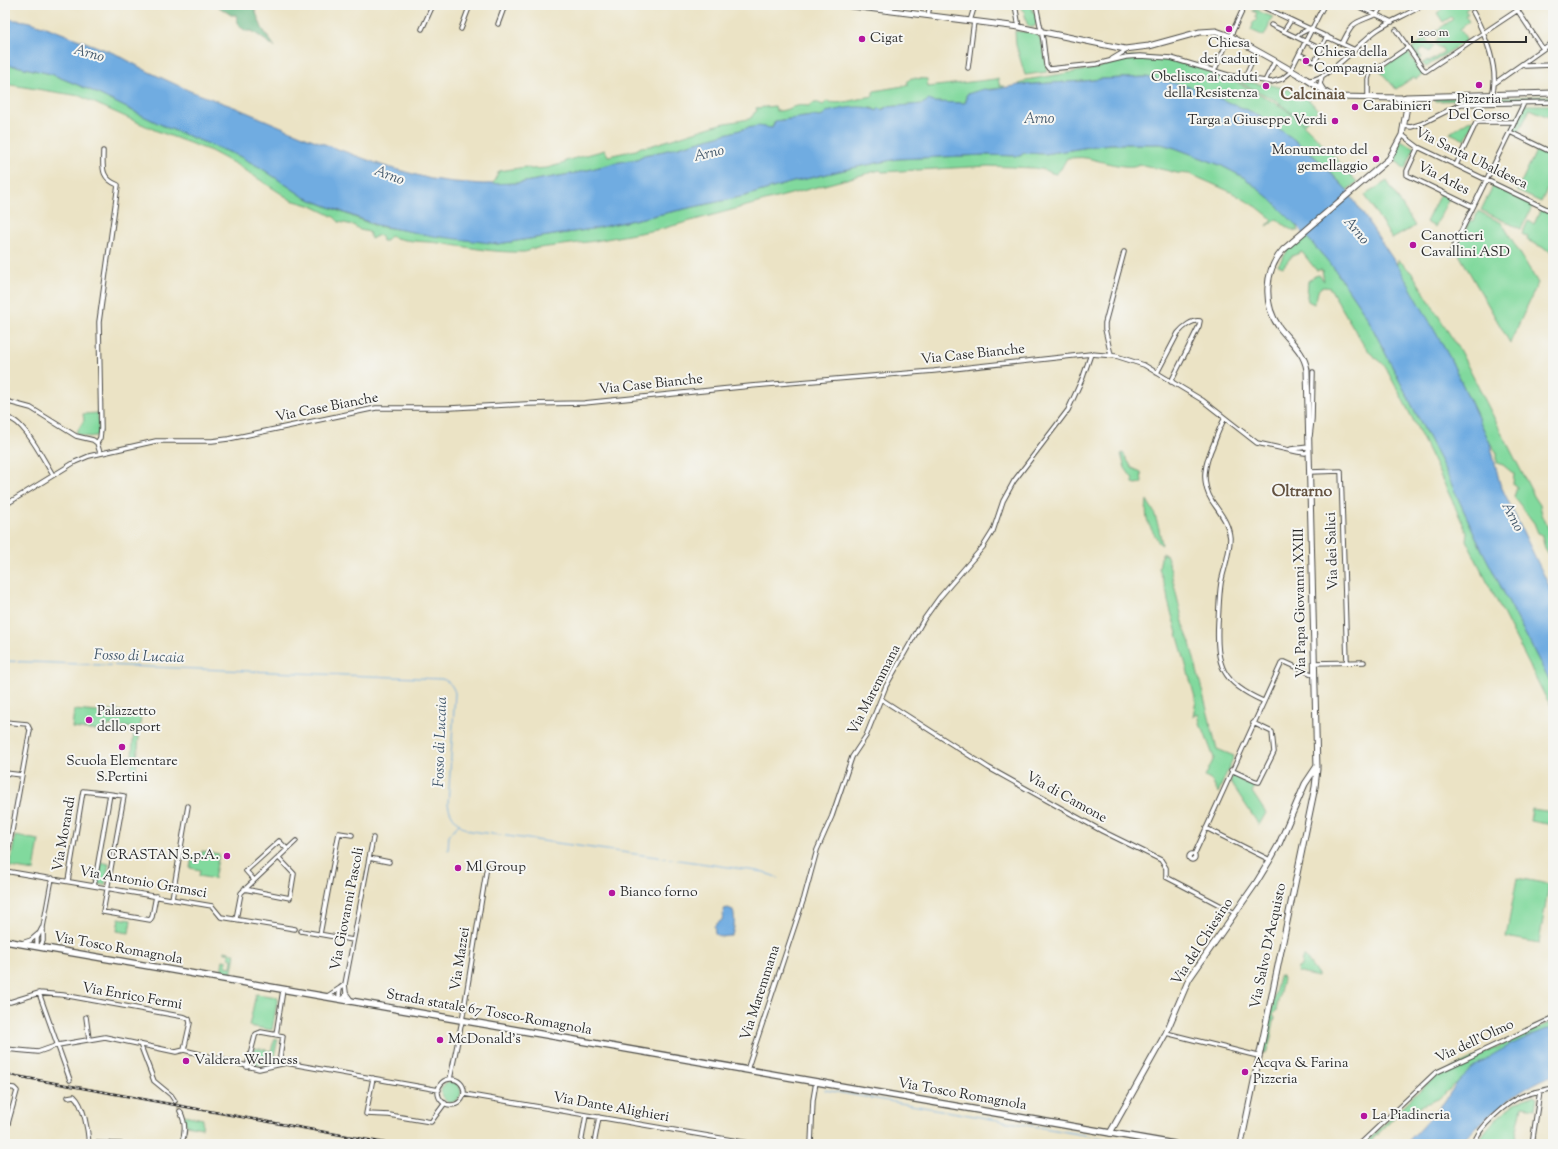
<svg xmlns="http://www.w3.org/2000/svg" width="1558" height="1149" font-family="'Sorts Mill Goudy',serif">
<style>
.green{fill:#81d99d;stroke:#568264}
.forest{fill:#68b984;stroke:#4a7258}
.water{fill:#70ace1;stroke:#4e6c86}
.lines{fill:none;stroke-linecap:round;stroke-linejoin:round}
.stream{stroke:#70ace1;stroke-width:1}
.street-tunnel{stroke:#c5bea6;stroke-width:3.5;stroke-dasharray:3.5 2;stroke-linecap:butt}
.street-casing{stroke:#484742;stroke-width:5.5}
.secondary-casing{stroke:#484742;stroke-width:7}
.primary-casing{stroke:#484742;stroke-width:8}
.street{stroke:#fff;stroke-width:3.5}
.secondary{stroke:#fff;stroke-width:5}
.primary{stroke:#fff;stroke-width:5.5}
.rail-casing{stroke:#2b2b2b;stroke-width:2.5}
.rail{stroke:#f6f6f2;stroke-width:1;stroke-dasharray:3;stroke-linecap:butt}
.poi-dot{fill:#b5179e;stroke:#f6f6f2;stroke-width:1.5}
.labels{text-anchor:middle;dominant-baseline:central;stroke-width:4;stroke-linejoin:round;paint-order:stroke}
.poi-label{font-size:14px;fill:#2b2b2b;stroke:#f6f6f2;text-anchor:start}
.street-label{font-size:14px;fill:#2b2b2b;stroke:#f6f6f2}
.water-label{font-size:15px;font-style:italic;fill:#43586b;stroke:#f6f6f2}
.quarter-label{font-size:16px;font-weight:bold;fill:#645341;stroke:#f6f6f2}
</style>
<rect width="100%" height="100%" fill="#f6f6f2"/>
<filter id="ink" filterUnits="userSpaceOnUse"><feTurbulence type="fractalNoise" baseFrequency=".025" numOctaves="2"/><feDisplacementMap in="SourceGraphic" scale="8" xChannelSelector="R" yChannelSelector="G"/><feConvolveMatrix kernelMatrix="1 2 1 2 8 2 1 2 1" color-interpolation-filters="sRGB"/></filter>
<filter id="wash" filterUnits="userSpaceOnUse"><feTurbulence type="fractalNoise" baseFrequency=".012" numOctaves="4" result="noise"/><feDisplacementMap in="SourceGraphic" scale="16" xChannelSelector="R" yChannelSelector="G"/><feGaussianBlur stdDeviation="0.9" result="paint"/><feColorMatrix in="noise" values="0 0 0 0 0 0 0 0 0 0 0 0 0 0 0 0 0 1.4 0 .05"/><feComposite in="paint" operator="in"/></filter>
<g filter="url(#wash)">
<rect width="100%" height="100%" fill="#ebe3c5"/>
<path class="green" d="M1020,5H1031L1033,12H1035L1037,23L1034,27H1030L1027,24L1024,11L1022,10Z
M1448,5L1471,6L1465,10L1468,14L1465,15L1469,22L1460,29L1467,40L1426,67L1422,63L1428,61L1429,62L1444,52L1441,47L1440,48L1435,44L1437,42L1436,40L1442,35L1439,31L1426,39L1431,45L1433,44L1434,46L1429,52L1424,48L1418,52L1422,58L1420,60L1412,48L1453,19L1451,17L1443,22L1437,13Z
M1253,10H1258L1262,13L1273,17L1269,23V26L1264,36L1251,30L1253,25L1252,24L1257,19L1255,17L1257,13L1253,11Z
M1015,31C1021,32 1033,31 1037,35C1043,39 1046,64 1047,72L1025,75L1016,45Z
M1407,51L1423,74L1416,79L1414,77L1396,89L1379,70Z
M1133,57C1179,58 1223,73 1263,96C1270,100 1277,104 1284,108C1311,129 1334,156 1357,182L1347,190L1321,162L1292,138L1259,115L1195,88L1146,77L1102,79L1084,81L1019,85V84L1026,80L1098,68L1119,60Z
M5,65L16,66L51,74L90,90L168,128L239,156L261,168L304,197L376,226L498,244L592,229L745,196L793,182L857,167L897,159L984,155L1017,156H1020L1024,153L1045,154L1109,144H1161L1175,148L1220,165L1245,178L1270,199L1296,224L1298,231C1289,231 1283,224 1277,219L1267,226L1272,219L1257,207L1231,192L1190,174L1177,173L1139,164C1130,171 1098,160 1086,158C1080,157 1074,158 1067,158L1061,169L1056,174L1052,173L1045,170L1034,168L988,166L882,172L880,170L661,229L595,241L531,249L529,251L524,252C495,253 467,247 439,243C422,241 405,242 390,236L386,241H382L381,236L379,235L371,239L369,232L360,230L353,225L339,222L334,217L312,206L291,200L237,165L211,151L157,131L88,100L80,96L5,84Z
M1230,77L1244,79V81L1263,85V82C1276,88 1293,88 1305,97C1310,100 1314,106 1318,110L1304,124L1277,101Z
M911,78L927,79L928,87L995,79H998L1000,86H1004V88C988,90 979,88 966,96V102L964,103L927,102L922,104L887,107L877,111L872,108L820,117L812,116L775,121L772,128H747L664,151L644,155L637,159L615,163L576,173L519,183L494,184L493,183L499,171L526,167L531,169L547,168L565,163V161L605,150L608,156L636,150L641,147L650,146L720,124L749,119L752,117L754,113L757,111L756,108L775,106L776,111C787,112 794,103 808,106C814,103 816,101 823,105L827,101C837,106 860,98 873,96V92L874,91L909,85L907,82Z
M1553,96V98L1435,101V98Z
M1525,105H1553V119L1530,109L1518,133L1512,131Z
M1474,120L1465,140L1450,133L1468,121Z
M1401,140L1414,148L1405,169L1396,161V151Z
M1536,151L1539,153L1540,151L1553,156V178L1541,202L1517,191Z
M1387,181L1415,226L1392,239L1365,195Z
M1493,186L1533,205L1521,229L1481,210Z
M1440,194L1449,198L1435,227L1426,222Z
M1541,209L1553,215V245L1550,251L1527,240L1528,237L1522,234L1528,221L1534,224Z
M1478,211L1502,223L1538,283L1510,343L1456,249L1470,221H1474Z
M1305,235L1333,267L1367,317L1446,472L1481,548L1553,688V708L1546,698L1466,540L1467,533C1441,476 1414,419 1384,365L1380,361L1372,355L1363,344L1330,288C1314,284 1320,294 1314,304L1308,301L1307,297L1308,281L1315,276L1319,275L1324,281L1322,270H1316L1302,252L1292,256L1283,267L1278,265L1290,247Z
M1398,259L1412,273L1417,281L1460,351L1534,496L1540,505L1542,514L1553,539V570L1551,566L1552,559L1545,548L1541,534L1538,533L1534,523L1514,497L1517,487L1513,484L1514,474L1503,465L1497,463V453L1490,443L1450,358L1395,263H1398Z
M98,413V435C91,438 83,437 76,433L84,420L83,414Z
M1123,453L1132,468L1141,472L1142,483L1136,484L1133,483V479L1125,468L1121,454Z
M1147,500L1154,512L1159,529L1162,545C1157,542 1158,541 1156,537C1147,523 1145,518 1147,500Z
M1162,553L1167,556L1185,630L1190,643L1217,749L1234,756L1218,793L1212,781L1205,777L1214,758L1203,729L1201,727L1198,714L1193,717L1196,701L1168,601L1167,593L1159,568Z
M74,710L109,713L110,710L141,714L136,771L131,770L134,728L108,725V732L72,728Z
M1233,775L1239,778L1240,780L1255,787L1252,792L1266,813L1259,825L1230,781Z
M1532,809L1553,812V825L1530,821Z
M15,836L39,840L34,871L10,867Z
M202,851L219,854L214,879L199,876L200,870L190,868L192,857L202,859Z
M101,862L109,864L105,885L97,884Z
M1517,878L1549,884L1539,943L1506,937Z
M119,918L131,920L129,933L117,931Z
M225,951L235,954L231,976L221,973L223,960L227,961L226,966L231,967L232,959L229,958V953H225Z
M1305,957L1317,974V977L1297,972L1298,968L1301,966L1302,958Z
M1279,976H1282L1283,979L1276,1011L1273,1014L1275,1017L1268,1052L1266,1054L1262,1051Z
M256,994L278,997L272,1030L249,1026Z
M1553,1021V1027L1545,1030L1473,1069L1438,1099L1397,1115L1368,1144H1364L1421,1089L1440,1074Z
M275,1038L278,1039L273,1062L259,1065L252,1063L255,1048L271,1051Z
M441 1092a10 10 0 1 1 20 0a10 10 0 1 1-20 0Z
M1533,1095L1537,1097L1535,1108L1522,1106L1514,1144H1477C1488,1123 1510,1104 1533,1095Z
M184,1115L203,1119L202,1128L186,1125Z"/>
<path class="forest" d="M216,5H253L262,28L275,47L252,31H246L239,26L236,15H231Z"/>
<path class="water" d="M5,19L26,21L46,27L116,54L147,71L190,91L234,107L308,138L384,166L431,179L454,182L483,184L519,183L576,173L615,163L637,159L644,155L664,151L747,128L758,126L772,128L775,121L812,116L820,117L823,116L826,112C842,109 862,103 877,111L879,108L882,110L887,107L922,104L929,100L933,102L964,103L966,102V96L967,94L984,89L991,90L1019,85L1084,81L1102,79L1146,77L1195,88L1259,115L1292,138L1320,162L1347,190L1401,271L1450,358L1490,443L1500,484L1553,594V688L1481,548L1446,472L1367,317L1333,267L1298,227L1270,199L1245,178L1220,165L1175,148L1161,144H1109L1045,154L1024,153L1020,156H1017L984,155L897,159L857,167L793,182L745,196L592,229L498,244L433,236L376,225L304,197L261,168L239,156L168,128L90,90L51,74L16,66L5,65Z
M728,908L733,910C735,916 735,932 731,936L721,937L715,934L714,926L722,920L724,909Z
M1553,1027V1075C1515,1090 1487,1118 1457,1144H1405C1419,1130 1432,1117 1444,1102C1449,1095 1453,1088 1458,1082C1479,1058 1524,1037 1553,1027Z"/>
<g class="lines">
<path class="stream" d="M5,661L442,679C449,681 453,686 455,693L448,804C450,817 460,827 471,831L764,872L778,878
M448,850L449,835L459,824
M825,1090L1136,1144"/>
</g>
</g>
<g filter="url(#ink)">
<g class="lines">
<path class="street-tunnel" d="M1253,59L1255,54
M175,1101L180,1111"/>
<g class="street-casing">
<path id="street" d="M1015,5L1019,27
M1036,5L1043,40L1046,65L1049,69L1097,64L1126,57L1140,56L1171,58L1228,75L1271,82L1282,79L1292,71
M1259,5L1355,50
M1355,5L1392,22
M1514,5L1543,49
M1473,12C1485,34 1500,70 1492,95
M928,15L930,5
M970,21L975,5
M498,24L505,5
M1271,25L1321,49
M422,29L433,5
M461,29L470,5
M1396,30L1423,69L1426,71L1518,10
M1284,31L1291,20
M1296,37L1301,33L1311,28
M1342,44C1354,19 1354,24 1377,14L1382,5
M1299,54L1315,62L1327,36
M1112,59L1127,50
M1523,64L1525,66L1553,65
M968,68L974,21
M1291,70L1324,5
M1214,71L1245,5
M1322,76L1320,84L1323,89
M1245,77L1253,59
M1309,80C1327,81 1361,41 1377,30C1392,20 1409,14 1423,5
M1265,81L1275,61
M1495,83L1553,42
M1368,98V79L1370,73L1407,48
M1403,126L1411,127L1421,124L1461,104L1553,102
M1510,132L1553,153
M1402,135L1418,147L1553,212
M1418,147L1407,171V175L1473,207
M1456,165L1476,123L1479,122H1515
M1452,250L1524,103
M1111,355L1105,329V323L1124,252
M1157,373L1178,333C1183,327 1193,319 1200,321L1199,326L1171,382
M5,401L31,408L76,436L93,440L97,443L100,453
M1225,418C1220,426 1217,435 1214,443C1205,463 1200,481 1212,501C1220,513 1229,523 1230,538C1230,554 1224,568 1221,583C1219,596 1219,609 1218,622C1216,666 1222,683 1263,701
M5,419C21,413 45,463 53,475
M1310,436L1312,419L1313,372
M97,443L100,438L101,429L99,322L118,185C100,178 103,167 103,151
M1291,449L1309,447
M1310,472L1341,471L1347,662
M5,505L75,462L89,456L156,441H212L228,439L376,408H450L526,404L584,403L751,386L934,371L1091,354L1116,356L1144,365L1202,400L1257,443L1298,452L1305,453L1309,451
M1314,663L1364,662
M881,699L989,768L1102,831L1161,860L1166,868V877L1235,913
M5,722L27,724L30,730L5,870
M1231,770L1255,781L1259,782L1274,752L1272,732L1253,723
M5,773L22,775
M1206,828L1270,860
M1189 857a3 3 0 1 1 6 0a3 3 0 1 1-6 0Z
M1194,855L1282,662H1285L1314,675
M369,858L389,862
M5,871L212,906L221,917L295,929
M254,880L246,871L279,841L287,849
M68,881L83,791L110,794
M94,886L110,794L124,796L103,912L150,920L152,917L156,896
M244,889L290,898L294,874L278,857
M172,899L188,806
M236,919L241,893L296,841
M301,931L353,940
M320,934L339,833L352,835
M22,943L31,940L38,934
M37,947V938L42,928
M40,947L43,941V927L52,878
M340,988L339,995L341,1000L345,997L346,993
M39,993L63,995L185,1017L189,1019L190,1023L184,1050
M326,997L340,988L345,984
M351,1000L346,993L345,984L373,838
M5,1001L10,1002L39,993L70,1080
M86,1017L89,1039
M1166,1033L1258,1056
M276,1035L283,990
M140,1044L154,1081L171,1095L175,1101
M5,1049L38,1052L58,1045L105,1037L176,1052L184,1050
M184,1050L259,1069L286,1063L439,1090
M247,1067L255,1036L256,1034L261,1032L283,1036L279,1064
M747,1070L804,898L817,850L832,816L852,757L866,736L886,686L924,619L939,598L983,547L993,531L1003,501L1014,481L1068,410L1083,377L1091,354
M373,1078L366,1114L389,1115L431,1122L445,1103
M450,1079L462,1021L487,866
M438 1092a13 13 0 1 1 26 0a13 13 0 1 1-26 0Z
M5,1087L14,1088L17,1091L5,1134
M464,1094L755,1144
M68,1097L74,1096C84,1105 88,1131 89,1144
M180,1111C185,1121 186,1133 181,1144
M89,1143L121,1144
M581,1144L586,1115
M594,1144L599,1117
M811,1144L813,1100L816,1082
M1360,1144L1435,1073L1553,1018
M1474,1144C1478,1127 1506,1103 1522,1096C1532,1092 1543,1091 1553,1088
M1532,1144L1540,1091"/>
</g>
<g class="secondary-casing">
<path id="secondary" d="M844,5L1019,27L1125,49L1149,46L1200,32L1216,31L1230,36L1275,61L1306,79L1333,97L1401,98
M1406,97L1553,93
M1399.5 102a4.5 4.5 0 1 1 9 0a4.5 4.5 0 1 1-9 0Z
M1110,1133L1166,1033L1189,979L1256,883L1270,860L1279,844L1305,784L1317,766
M1241,1144L1315,787L1317,769L1307,370C1304,351 1290,342 1279,327C1263,305 1264,271 1283,250L1389,159L1402,135L1407,106"/>
</g>
<g class="primary-casing">
<path id="primary" d="M5,941L1174,1144"/>
</g>
<use href="#street" class="street"/>
<use href="#secondary" class="secondary"/>
<use href="#primary" class="primary"/>
<g class="rail-casing">
<path id="rail" d="M5,1074L391,1144"/>
</g>
<use href="#rail" class="rail"/>
</g>
</g>
<g class="poi-dot">
<circle cx="1229" cy="29" r="4"/>
<circle cx="862" cy="39" r="4"/>
<circle cx="1306" cy="61" r="4"/>
<circle cx="1479" cy="85" r="4"/>
<circle cx="1266" cy="86" r="4"/>
<circle cx="1355" cy="107" r="4"/>
<circle cx="1335" cy="121" r="4"/>
<circle cx="1376" cy="159" r="4"/>
<circle cx="1413" cy="245" r="4"/>
<circle cx="89" cy="720" r="4"/>
<circle cx="122" cy="747" r="4"/>
<circle cx="227" cy="856" r="4"/>
<circle cx="458" cy="868" r="4"/>
<circle cx="612" cy="893" r="4"/>
<circle cx="440" cy="1040" r="4"/>
<circle cx="186" cy="1061" r="4"/>
<circle cx="1245" cy="1072" r="4"/>
<circle cx="1364" cy="1116" r="4"/>
</g>
<g class="labels">
<g class="poi-label">
<text x="870" y="39">Cigat</text>
<text x="1229" y="44" text-anchor="middle">Chiesa<tspan x="1229" dy="16">dei caduti</tspan></text>
<text x="1314" y="53">Chiesa della<tspan x="1314" dy="16">Compagnia</tspan></text>
<text x="1258" y="78" text-anchor="end">Obelisco ai caduti<tspan x="1258" dy="16">della Resistenza</tspan></text>
<text x="1479" y="100" text-anchor="middle">Pizzeria<tspan x="1479" dy="16">Del Corso</tspan></text>
<text x="1363" y="107">Carabinieri</text>
<text x="1327" y="121" text-anchor="end">Targa a Giuseppe Verdi</text>
<text x="1368" y="151" text-anchor="end">Monumento del<tspan x="1368" dy="16">gemellaggio</tspan></text>
<text x="1421" y="237">Canottieri<tspan x="1421" dy="16">Cavallini ASD</tspan></text>
<text x="97" y="712">Palazzetto<tspan x="97" dy="16">dello sport</tspan></text>
<text x="122" y="762" text-anchor="middle">Scuola Elementare<tspan x="122" dy="16">S.Pertini</tspan></text>
<text x="219" y="856" text-anchor="end">CRASTAN S.p.A.</text>
<text x="466" y="868">Ml Group</text>
<text x="620" y="893">Bianco forno</text>
<text x="448" y="1040">McDonald's</text>
<text x="194" y="1061">Valdera Wellness</text>
<text x="1253" y="1064">Acqva &amp; Farina<tspan x="1253" dy="16">Pizzeria</tspan></text>
<text x="1372" y="1116">La Piadineria</text>
</g>
<g class="street-label">
<text transform="translate(1471 159) rotate(26)">Via Santa Ubaldesca</text>
<text transform="translate(1443 179) rotate(27)">Via Arles</text>
<text transform="translate(973 355) rotate(-6)">Via Case Bianche</text>
<text transform="translate(651 385) rotate(-6)">Via Case Bianche</text>
<text transform="translate(327 408) rotate(-11)">Via Case Bianche</text>
<text transform="translate(1333 551) rotate(-92)">Via dei Salici</text>
<text transform="translate(1301 603) rotate(-91)">Via Papa Giovanni XXIII</text>
<text transform="translate(875 690) rotate(-63)">Via Maremmana</text>
<text transform="translate(1066 798) rotate(29)">Via di Camone</text>
<text transform="translate(65 834) rotate(-80)">Via Morandi</text>
<text transform="translate(143 883) rotate(10)">Via Antonio Gramsci</text>
<text transform="translate(348 909) rotate(-79)">Via Giovanni Pascoli</text>
<text transform="translate(1203 942) rotate(-57)">Via del Chiesino</text>
<text transform="translate(1269 946) rotate(-78)">Via Salvo D'Acquisto</text>
<text transform="translate(118 949) rotate(10)">Via Tosco Romagnola</text>
<text transform="translate(461 959) rotate(-81)">Via Mazzei</text>
<text transform="translate(761 993) rotate(-72)">Via Maremmana</text>
<text transform="translate(132 997) rotate(10)">Via Enrico Fermi</text>
<text transform="translate(489 1013) rotate(10)">Strada statale 67 Tosco-Romagnola</text>
<text transform="translate(1475 1042) rotate(-25)">Via dell'Olmo</text>
<text transform="translate(962 1095) rotate(10)">Via Tosco Romagnola</text>
<text transform="translate(611 1108) rotate(10)">Via Dante Alighieri</text>
</g>
<g class="water-label">
<text transform="translate(89 54) rotate(15)">Arno</text>
<text x="1039" y="119">Arno</text>
<text transform="translate(709 154) rotate(-13)">Arno</text>
<text transform="translate(389 176) rotate(20)">Arno</text>
<text transform="translate(1356 231) rotate(50)">Arno</text>
<text transform="translate(1512 517) rotate(62)">Arno</text>
<text transform="translate(139 657) rotate(2)">Fosso di Lucaia</text>
<text transform="translate(441 742) rotate(-88)">Fosso di Lucaia</text>
</g>
<g class="quarter-label">
<text x="1313" y="95">Calcinaia</text>
<text x="1302" y="492">Oltrarno</text>
</g>
</g>
<rect width="1558" height="1149" fill="none" stroke="#f6f6f2" stroke-width="20"/>
<path d="M1412 36v6h114v-6" fill="none" stroke="#2b2b2b" stroke-width="2"/>
<text x="1418" y="36" font-size="12" fill="#2b2b2b" stroke="#f6f6f2" stroke-width="3" paint-order="stroke">200 m</text>
</svg>
